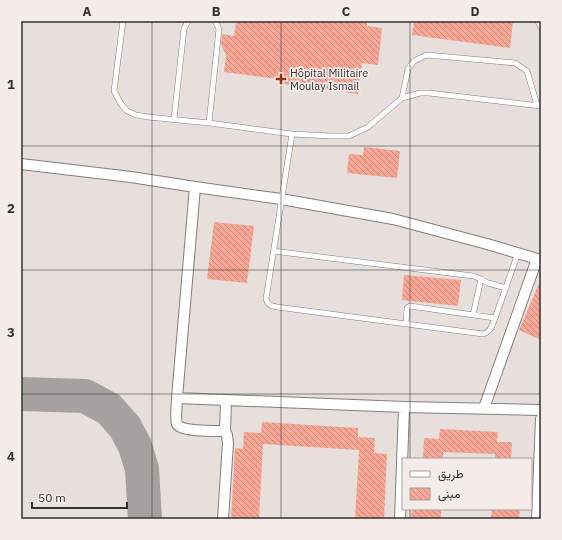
<svg xmlns="http://www.w3.org/2000/svg" width="562" height="540" font-family="'IBM Plex Sans',Vazirmatn,sans-serif">
<style>
.lines{fill:none;stroke-linecap:round;stroke-linejoin:round}
.taxiway{stroke:#a6a19e;stroke-width:34}
.building{fill:url(#building-back-hatch)}
.service-casing{stroke:#847e7b;stroke-width:6}
.minor-casing{stroke:#847e7b;stroke-width:12}
.service{stroke:#fff;stroke-width:5}
.minor{stroke:#fff;stroke-width:10}
.grid{fill:none;stroke:#32302e;stroke-width:1;stroke-opacity:0.55}
.poi-dot{fill:#972f15;stroke:#f3ece8;stroke-width:1.5}
.labels{text-anchor:middle;dominant-baseline:central;stroke-width:3.5;stroke-linejoin:round;paint-order:stroke}
.poi-label{font-size:11px;fill:#32302e;stroke:#f3ece8;text-anchor:start}
.neatline{fill:none;stroke:#32302e;stroke-width:1.5}
.grid-label{font-size:13px;text-anchor:middle;font-weight:bold;fill:#32302e}
</style>
<defs>
<pattern id="building-back-hatch" width="6" height="6" patternUnits="userSpaceOnUse"><rect width="6" height="6" fill="#f8a796"/><path d="M-1 5l2 2M0 0l6 6M5-1l2 2" fill="none" stroke="#c9887b"/></pattern>
</defs>
<rect width="100%" height="100%" fill="#e6dfdb"/>
<g class="lines">
<path class="taxiway" d="M21,394L85,396L109,409L125,427L135,446L142,469L145,519"/>
</g>
<path class="building" d="M236,21H367V26L382,28L378,65L362,63L358,94L278,83V79L224,72L226,55L221,44L222,34L234,36Z
M414,21H513L510,48L412,35Z
M364,147L400,151L397,178L347,173L349,154L363,155Z
M214,222L254,226L247,283L207,279Z
M404,275L461,280L458,306L402,300Z
M541,279V340L519,330Z
M262,422L358,428V437L375,438L374,453L387,454L384,519H355L359,450L263,444L259,519H231L235,448L243,449L244,432L261,433Z
M440,429L498,432L497,442H512L511,459H495V454L443,452V459H423L424,438L439,439Z
M412,509H441V519H411Z
M492,509H520L519,519H491Z"/>
<g class="lines">
<g class="service-casing">
<path id="service" d="M123,21L114,91L121,104L127,111L136,115L148,117L209,123L292,134
M538,21L541,28
M402,98L408,69L414,61L427,55L515,63L527,71L537,105
M174,119L184,29L188,21
M209,123L219,29L215,21
M273,251L473,276L481,279L488,283L506,288
M518,253L494,321C491,328 490,332 483,334L277,307C271,306 268,305 266,299L292,134L331,136H349L368,127L402,98L420,93H429L541,106
M473,315L481,279
M406,324L407,308L410,306L495,318"/>
</g>
<g class="minor-casing">
<path id="minor" d="M21,164L131,177L195,187L281,199L393,219L487,244L541,260
M195,187L177,398C177,404 175,419 177,424C180,432 216,431 225,431L227,435L228,443L223,519
M177,398L404,407L541,410
M484,408L537,259
M225,431L226,400
M400,519L404,407
M537,519L541,419"/>
</g>
<use href="#service" class="service"/>
<use href="#minor" class="minor"/>
</g>
<path class="grid" d="M152,21V519M281,21V519M410,21V459M21,146H541M21,270H541M21,394H541M410,509V519"/>
<path class="poi-dot" d="M279 73h4v4h4v4h-4v4h-4v-4h-4v-4h4z"/>
<g class="labels">
<g class="poi-label">
<text x="290" y="73">Hôpital Militaire<tspan x="290" dy="13">Moulay Ismail</tspan></text>
</g>
</g>
<rect width="562" height="540" fill="none" stroke="#f3ece8" stroke-width="44"/>
<rect x="402" y="458" width="130" height="52" fill="#f3ece8" stroke="#a6a19e"/>
<rect x="410" y="471" width="20" height="6" fill="#ffffff" stroke="#a6a19e"/>
<text x="438" y="478" font-size="12" fill="#32302e">طريق</text>
<rect x="410" y="488" width="20" height="12" fill="url(#building-back-hatch)" stroke="#a6a19e"/>
<text x="438" y="498" font-size="12" fill="#32302e">مبنى</text>
<path d="M32 502v6h95v-6" fill="none" stroke="#32302e" stroke-width="2"/>
<text x="38" y="502" font-size="12" fill="#32302e" stroke="#f3ece8" stroke-width="3" paint-order="stroke">50 m</text>
<rect x="22" y="22" width="518" height="496" class="neatline"/>
<g class="grid-label">
<text x="87" y="16">A</text>
<text x="216" y="16">B</text>
<text x="346" y="16">C</text>
<text x="475" y="16">D</text>
<text x="11" y="89">1</text>
<text x="11" y="213">2</text>
<text x="11" y="337">3</text>
<text x="11" y="461">4</text>
</g>
</svg>
